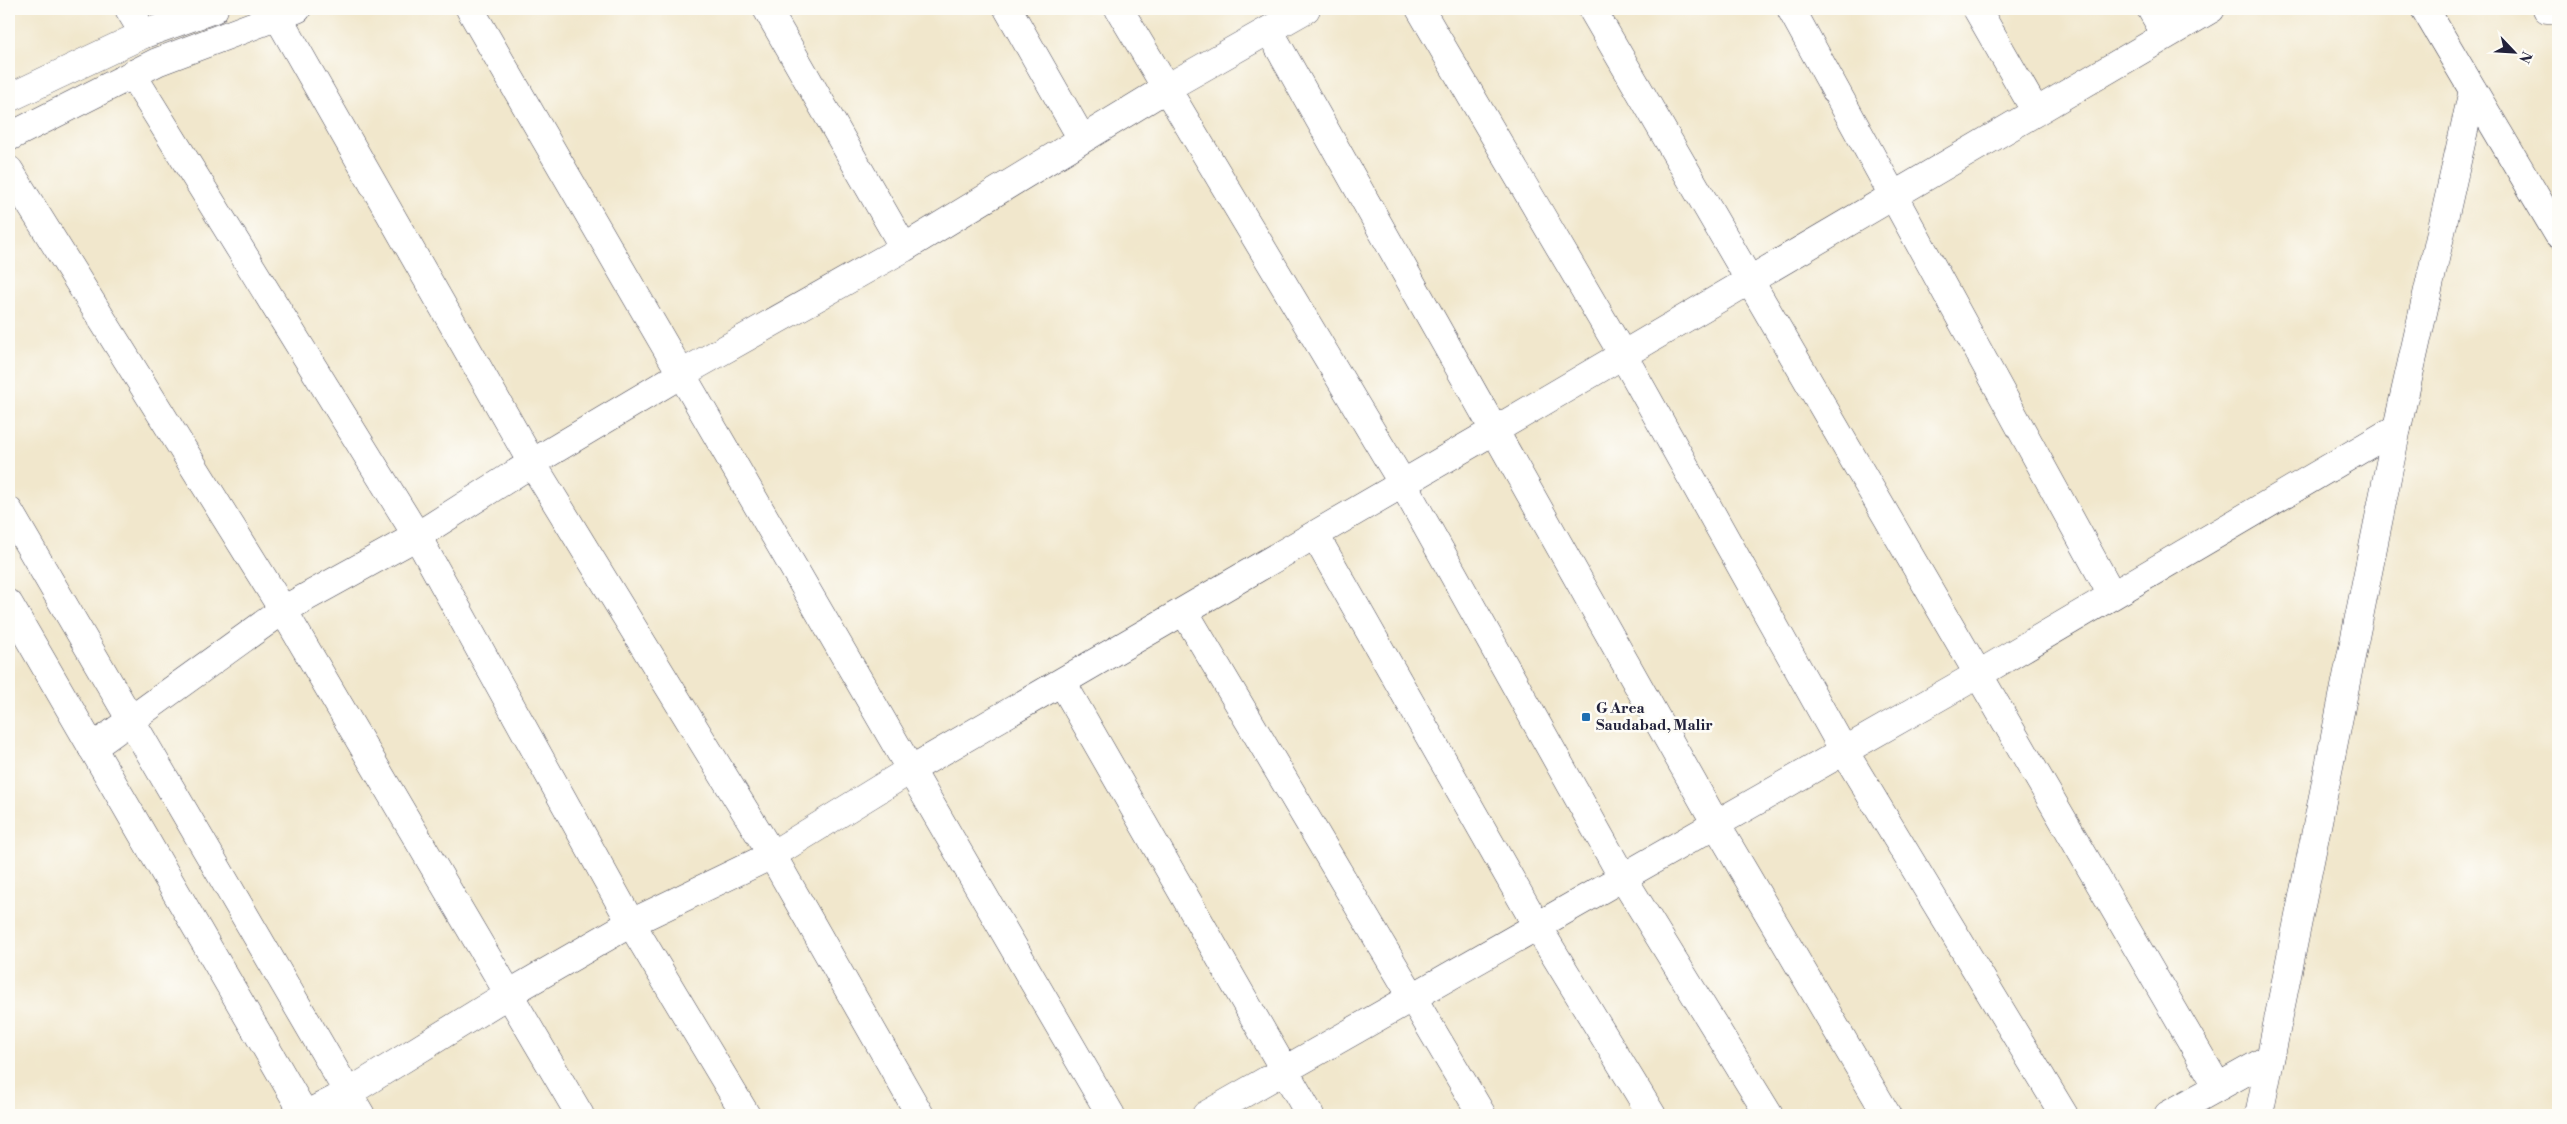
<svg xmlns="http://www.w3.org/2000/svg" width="2567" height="1124" font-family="'Libre Bodoni',serif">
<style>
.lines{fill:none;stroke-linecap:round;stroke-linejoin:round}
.minor-casing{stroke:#414051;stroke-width:29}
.tertiary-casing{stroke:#414051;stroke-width:29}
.secondary-casing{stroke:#414051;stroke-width:29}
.minor{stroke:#fff;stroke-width:28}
.tertiary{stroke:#fff;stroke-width:28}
.secondary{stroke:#fff;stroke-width:28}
.poi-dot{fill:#1f6fb2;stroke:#fdfcf7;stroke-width:2}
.labels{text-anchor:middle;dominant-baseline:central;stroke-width:5;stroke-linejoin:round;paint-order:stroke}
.poi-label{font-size:15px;font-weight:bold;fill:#22223b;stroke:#fdfcf7;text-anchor:start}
</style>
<rect width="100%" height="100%" fill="#fdfcf7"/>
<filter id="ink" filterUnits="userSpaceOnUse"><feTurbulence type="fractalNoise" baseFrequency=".02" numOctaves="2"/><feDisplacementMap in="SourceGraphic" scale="10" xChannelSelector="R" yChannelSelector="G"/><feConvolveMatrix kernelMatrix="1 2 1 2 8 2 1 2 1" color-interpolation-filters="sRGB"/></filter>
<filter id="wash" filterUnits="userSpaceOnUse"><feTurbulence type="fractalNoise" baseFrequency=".0096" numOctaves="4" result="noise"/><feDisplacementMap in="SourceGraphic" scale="20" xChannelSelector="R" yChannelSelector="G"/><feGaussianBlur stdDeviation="1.12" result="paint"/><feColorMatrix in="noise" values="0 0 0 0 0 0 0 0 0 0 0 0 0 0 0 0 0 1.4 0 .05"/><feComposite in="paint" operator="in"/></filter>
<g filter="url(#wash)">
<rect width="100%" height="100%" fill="#f1e7cc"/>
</g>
<g filter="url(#ink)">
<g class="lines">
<g class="minor-casing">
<path id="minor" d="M129,9L144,34
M470,9C686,376 896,747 1111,1115
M767,9L904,248
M1008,9L1082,139
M1119,9L1403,484L1623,878L1769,1115
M1420,9L1623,355L1844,751L2064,1115
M1592,9L2218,1087
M1791,9L2112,595
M1977,9L2036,112
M2151,9L2166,35
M278,17L532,463L772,855L920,1115
M1269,30L1716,824L1887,1115
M132,74L417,536L631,923L746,1115
M9,170L283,610L580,1115
M1315,535L1537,926L1652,1115
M1184,611L1482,1115
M1062,682L1310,1115
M92,748L283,610L417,536L532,463L683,373L904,248L1165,89L1306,9
M305,1115L348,1093L510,993L631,923L772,855L910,770L1495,430L2211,9
M1206,1115L1979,674L2397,428
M2168,1115L2270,1058"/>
</g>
<g class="tertiary-casing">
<path id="tertiary" d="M2425,9L2558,234
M2547,9H2558
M9,98L144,34L214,9
M9,137L157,62L297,9
M2259,1115L2397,428L2473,90"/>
</g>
<g class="secondary-casing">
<path id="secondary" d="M9,511L361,1115
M9,604L305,1115"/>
</g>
<use href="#minor" class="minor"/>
<use href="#tertiary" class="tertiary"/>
<use href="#secondary" class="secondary"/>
</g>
</g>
<rect class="poi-dot" x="1581" y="712" width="10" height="10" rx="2.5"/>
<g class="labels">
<g class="poi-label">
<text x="1596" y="708">G Area<tspan x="1596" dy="17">Saudabad, Malir</tspan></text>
</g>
</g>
<rect width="2567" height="1124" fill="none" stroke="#fdfcf7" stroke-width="30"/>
<g transform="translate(2514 52) rotate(115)" stroke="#fdfcf7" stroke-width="4" paint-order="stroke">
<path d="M0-4L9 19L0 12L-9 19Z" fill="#22223b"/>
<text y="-8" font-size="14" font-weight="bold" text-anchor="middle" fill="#22223b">N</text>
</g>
</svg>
